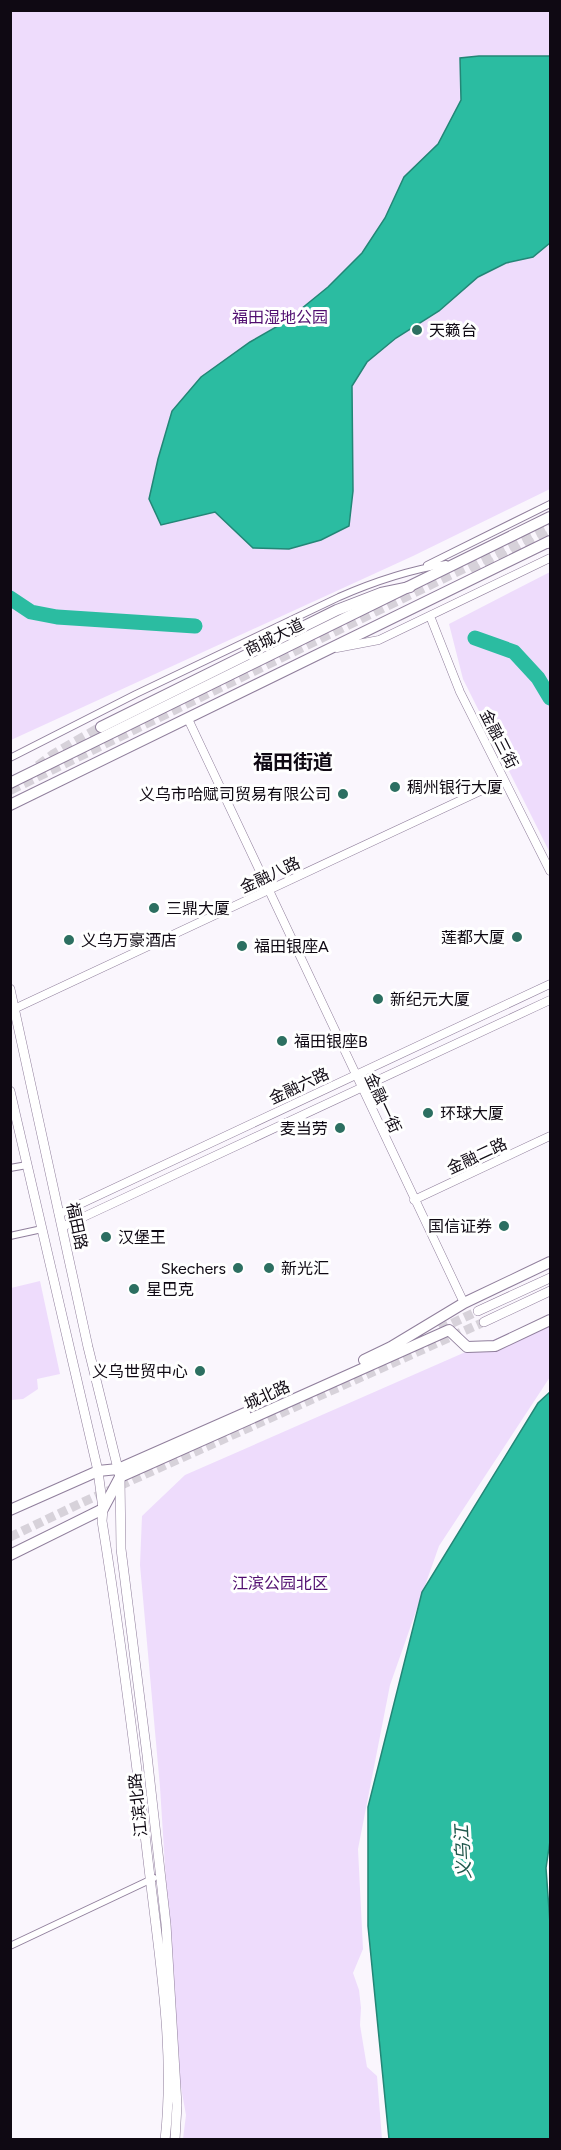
<svg xmlns="http://www.w3.org/2000/svg" width="561" height="2150" font-family="Figtree,'Noto Sans SC',sans-serif">
<style>
.green{fill:#eedcfc}
.water{fill:#2bbca1;stroke:#238676;stroke-width:1.5}
.lines{fill:none;stroke-linecap:round;stroke-linejoin:round}
.river{stroke:#2bbca1;stroke-width:15}
.secondary-tunnel{stroke:#d7d2da;stroke-width:9;stroke-dasharray:9 4.5;stroke-linecap:butt}
.trunk-tunnel{stroke:#d7d2da;stroke-width:10;stroke-dasharray:10 5;stroke-linecap:butt}
.minor-casing{stroke:#907f9c;stroke-width:8}
.tertiary-casing{stroke:#907f9c;stroke-width:9}
.secondary-casing{stroke:#907f9c;stroke-width:10}
.primary-casing{stroke:#907f9c;stroke-width:12}
.trunk-casing{stroke:#907f9c;stroke-width:12}
.minor{stroke:#fff;stroke-width:6}
.tertiary{stroke:#fff;stroke-width:8}
.secondary{stroke:#fff;stroke-width:9}
.primary{stroke:#fff;stroke-width:10}
.trunk{stroke:#fff;stroke-width:10}
.poi-dot{fill:#2c6f61;stroke:#fff;stroke-width:2}
.labels{text-anchor:middle;dominant-baseline:central;stroke-width:6;stroke-linejoin:round;paint-order:stroke}
.park-label{font-size:16px;fill:#500e6f;stroke:#fff}
.poi-label{font-size:16px;fill:#0f0913;stroke:#fff;text-anchor:start}
.street-label{font-size:16px;fill:#0f0913;stroke:#fff}
.water-label{font-size:18px;font-style:italic;fill:#1e564a;stroke:#fff}
.quarter-label{font-size:20px;font-weight:bold;fill:#0f0913;stroke:#fff}
</style>
<rect width="100%" height="100%" fill="#faf6fd"/>
<path class="green" d="M10,11H550V489L413,556L11,740Z
M550,572V853L463,679L449,624Z
M40,1281L60,1374L37,1379L38,1389L23,1399L11,1400V1288Z
M550,1315V1377L439,1546L390,1685L358,1849L363,1949L353,1973L359,1990L361,2008L360,2025L367,2067L377,2076L382,2139H183L186,2115L178,2071L160,1787L140,1565L142,1516L185,1475Z"/>
<path class="water" d="M479,56H550V243L533,257L506,263L478,277L439,311L396,338L367,362L352,386L353,491L349,526L321,540L289,549L253,548L215,512L161,525L149,499L158,459L172,411L201,377L250,342L285,322L328,287L362,253L385,218L404,177L438,144L461,100L460,58Z
M550,1392V1841L546,1868L550,1923V2139H389L368,1926V1807L422,1592L538,1403Z"/>
<g class="lines">
<path class="river" d="M10,598L31,612L57,617L195,626
M475,638L514,652L538,678L550,698"/>
<path class="secondary-tunnel" d="M440,1329L478,1311
M10,1537L79,1504L484,1322"/>
<path class="trunk-tunnel" d="M472,573L550,535
M38,766L54,754L101,727
M10,790L550,526"/>
<g class="minor-casing">
<path id="minor" d="M427,565L550,504
M10,758L136,694L339,597C373,582 409,570 446,564
M10,1168L27,1165
M10,1236L42,1229
M10,1946L154,1878"/>
</g>
<g class="tertiary-casing">
<path id="tertiary" d="M430,616L460,692L550,871
M337,648L379,640L550,558
M188,719L464,1303
M14,1009L504,780
M414,1200L550,1136
M59,1214L550,984
M62,1227L550,1000"/>
</g>
<g class="secondary-casing">
<path id="secondary" d="M10,989L88,1347L120,1477L121,1549L147,1755L166,1924L177,2105L175,2140
M10,1091L98,1471L103,1509L102,1521C121,1639 136,1758 150,1877C160,1963 175,2052 165,2140
M478,1311L550,1278
M484,1322L550,1291"/>
</g>
<g class="primary-casing">
<path id="primary" d="M10,783L550,517
M10,805L550,541
M364,1360L391,1347L464,1303L550,1262
M10,1510L98,1471L118,1469L245,1413
M10,1555L103,1509L120,1477L449,1330L467,1347L495,1346L550,1320"/>
</g>
<g class="trunk-casing">
<path id="trunk" d="M547,543L550,542
M101,727L337,610L381,593L410,587"/>
</g>
<use href="#minor" class="minor"/>
<use href="#tertiary" class="tertiary"/>
<use href="#secondary" class="secondary"/>
<use href="#primary" class="primary"/>
<use href="#trunk" class="trunk"/>
</g>
<g class="poi-dot">
<circle cx="417" cy="330" r="6"/>
<circle cx="395" cy="787" r="6"/>
<circle cx="343" cy="794" r="6"/>
<circle cx="154" cy="908" r="6"/>
<circle cx="517" cy="937" r="6"/>
<circle cx="69" cy="940" r="6"/>
<circle cx="242" cy="946" r="6"/>
<circle cx="378" cy="999" r="6"/>
<circle cx="282" cy="1041" r="6"/>
<circle cx="428" cy="1113" r="6"/>
<circle cx="340" cy="1128" r="6"/>
<circle cx="504" cy="1226" r="6"/>
<circle cx="106" cy="1237" r="6"/>
<circle cx="238" cy="1268" r="6"/>
<circle cx="269" cy="1268" r="6"/>
<circle cx="134" cy="1289" r="6"/>
<circle cx="200" cy="1371" r="6"/>
</g>
<g class="labels">
<g class="park-label">
<text x="280" y="317">福田湿地公园</text>
<text x="280" y="1583">江滨公园北区</text>
</g>
<g class="poi-label">
<text x="429" y="330">天籁台</text>
<text x="407" y="787">稠州银行大厦</text>
<text x="331" y="794" text-anchor="end">义乌市哈赋司贸易有限公司</text>
<text x="166" y="908">三鼎大厦</text>
<text x="505" y="937" text-anchor="end">莲都大厦</text>
<text x="81" y="940">义乌万豪酒店</text>
<text x="254" y="946">福田银座A</text>
<text x="390" y="999">新纪元大厦</text>
<text x="294" y="1041">福田银座B</text>
<text x="440" y="1113">环球大厦</text>
<text x="328" y="1128" text-anchor="end">麦当劳</text>
<text x="492" y="1226" text-anchor="end">国信证券</text>
<text x="118" y="1237">汉堡王</text>
<text x="226" y="1268" text-anchor="end">Skechers</text>
<text x="281" y="1268">新光汇</text>
<text x="146" y="1289">星巴克</text>
<text x="188" y="1371" text-anchor="end">义乌世贸中心</text>
</g>
<g class="street-label">
<text transform="translate(274 637) rotate(-26)">商城大道</text>
<text transform="translate(499 739) rotate(63)">金融三街</text>
<text transform="translate(270 875) rotate(-25)">金融八路</text>
<text transform="translate(299 1086) rotate(-25)">金融六路</text>
<text transform="translate(383 1103) rotate(65)">金融一街</text>
<text transform="translate(477 1156) rotate(-25)">金融二路</text>
<text transform="translate(77 1226) rotate(78)">福田路</text>
<text transform="translate(267 1395) rotate(-24)">城北路</text>
<text transform="translate(138 1805) rotate(-96)">江滨北路</text>
</g>
<g class="water-label">
<text transform="translate(463 1852) rotate(-93)">义乌江</text>
</g>
<g class="quarter-label">
<text x="293" y="762">福田街道</text>
</g>
</g>
<rect width="561" height="2150" fill="none" stroke="#0f0913" stroke-width="24"/>
</svg>
